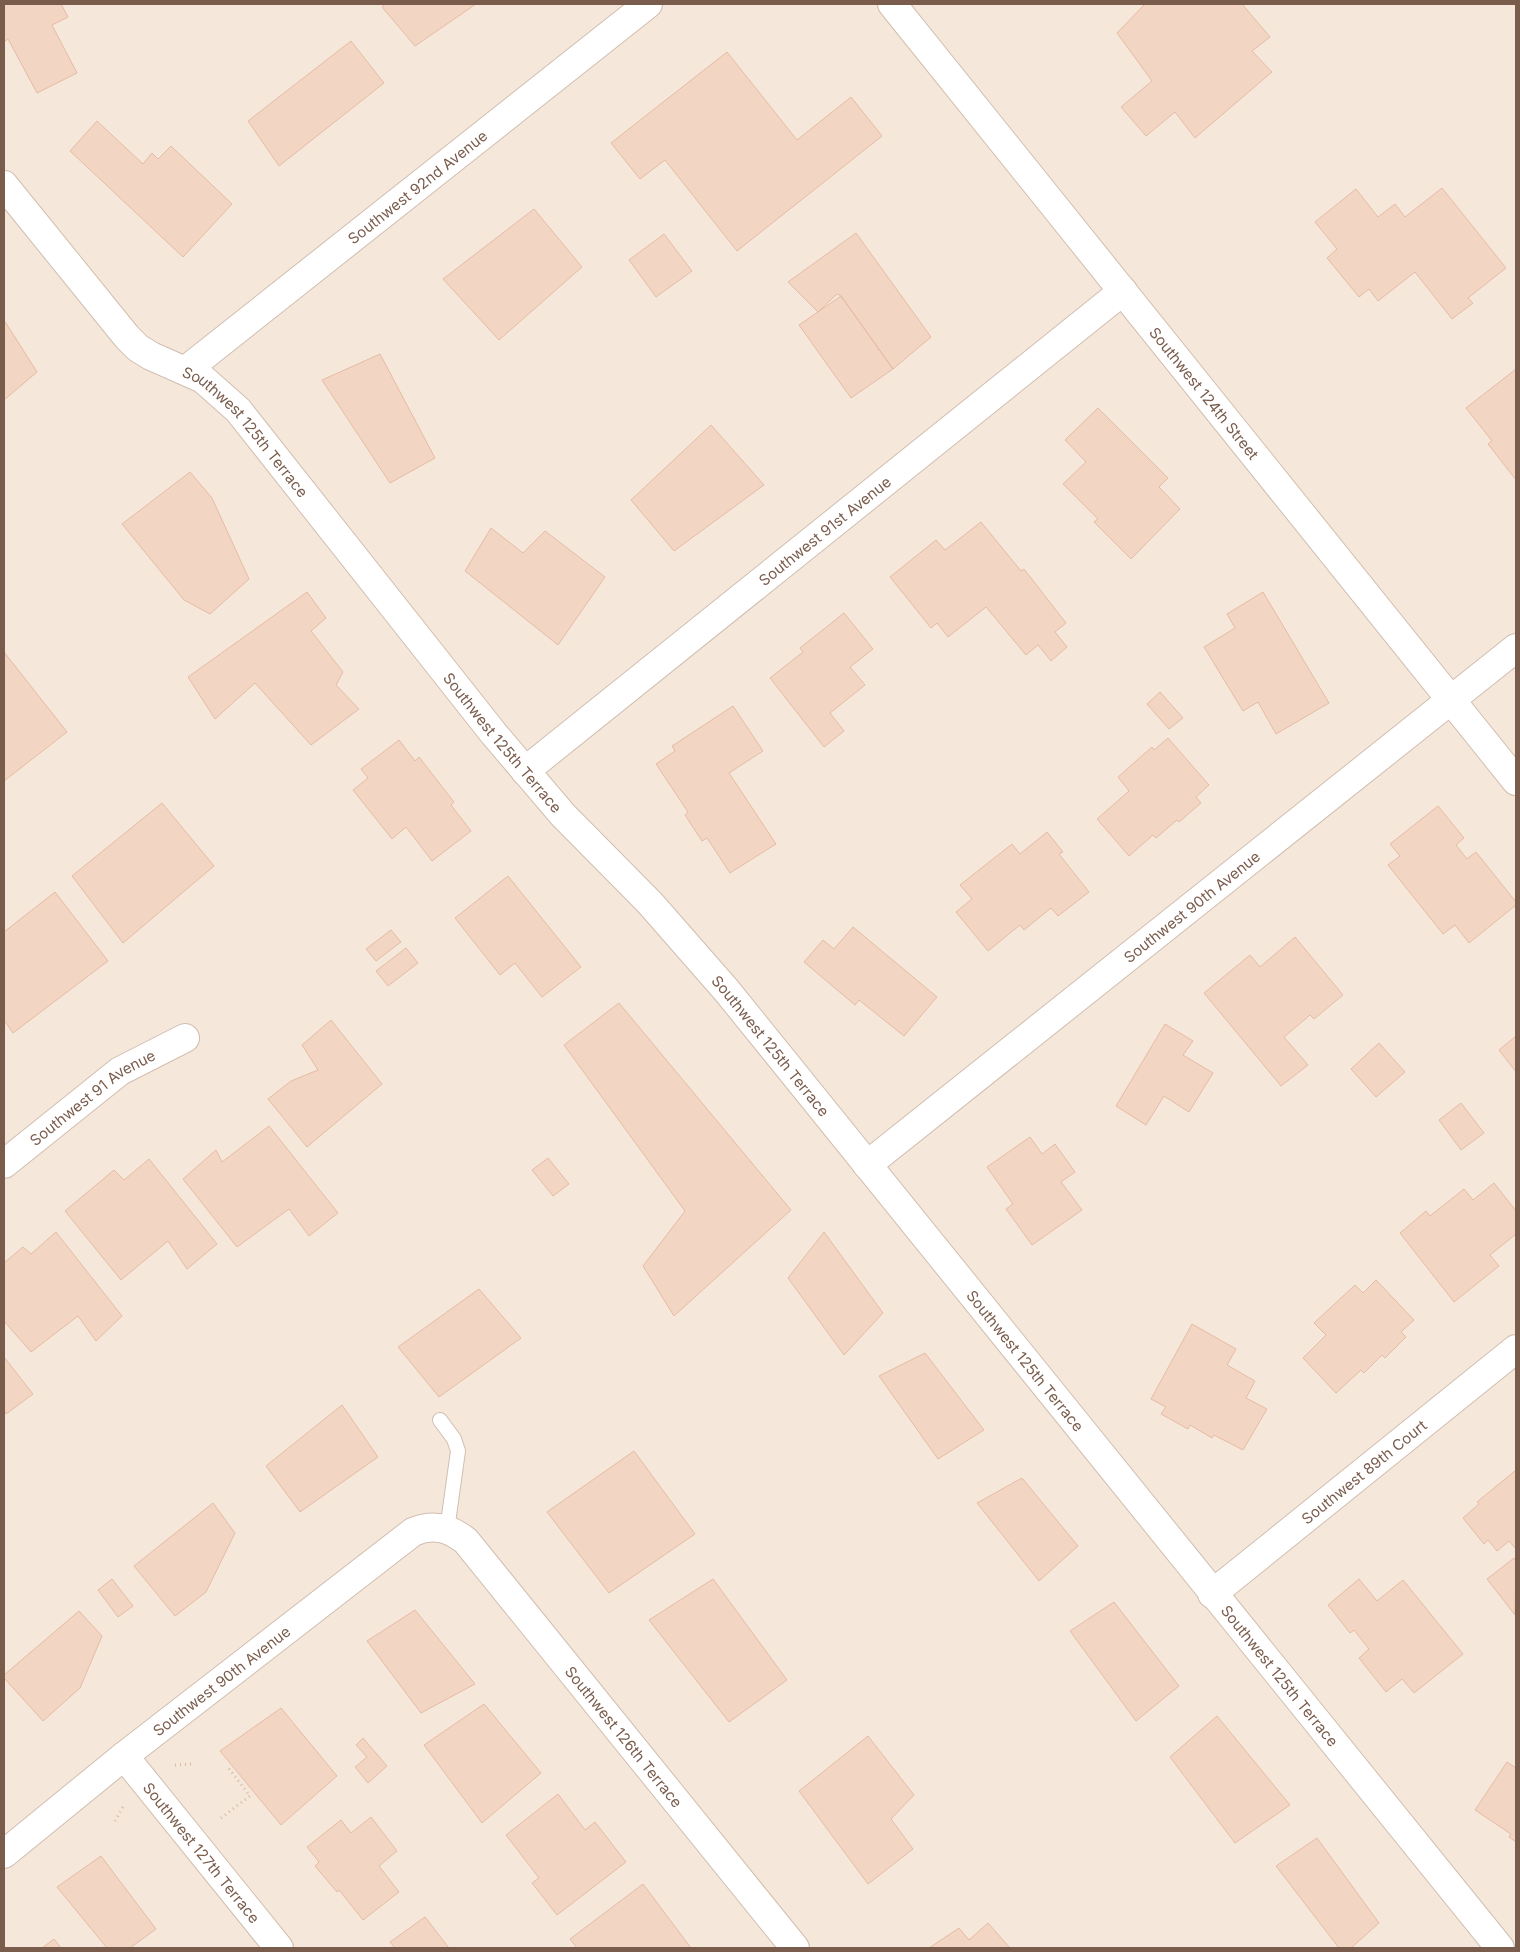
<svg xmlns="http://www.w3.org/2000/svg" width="1520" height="1952" font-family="Inter,sans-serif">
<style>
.residential{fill:#f5e8da}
.building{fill:#f3d5c3;stroke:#e6bba3}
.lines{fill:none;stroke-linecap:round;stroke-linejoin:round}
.service-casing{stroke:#d1beb0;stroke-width:16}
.minor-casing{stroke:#d1beb0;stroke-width:30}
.tertiary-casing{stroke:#d1beb0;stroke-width:30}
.path{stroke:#d9b8a5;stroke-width:3;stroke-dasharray:1 4;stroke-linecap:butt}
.service{stroke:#fff;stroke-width:14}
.minor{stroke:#fff;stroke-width:28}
.tertiary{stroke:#fff;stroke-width:28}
.labels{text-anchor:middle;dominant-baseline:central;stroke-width:5;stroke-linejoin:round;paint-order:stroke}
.street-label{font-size:15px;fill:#7a5c4d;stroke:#fffaf3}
</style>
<rect width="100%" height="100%" fill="#fdf6ec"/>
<path class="residential" d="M4,4H1516V1948H4Z"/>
<path class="building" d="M4,4H61L68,17L52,25L77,73L37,93L8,39L4,42Z
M385,4H476L415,46L382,7Z
M1145,4H1242L1270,37L1252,51L1272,72L1195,138L1175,112L1146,136L1121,107L1152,81L1117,33Z
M351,41L384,83L279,166L248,121Z
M727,52L797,140L851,97L882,136L737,251L665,160L640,179L611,143Z
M97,121L143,164L152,153L158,159L171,146L232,204L183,257L70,151Z
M1442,188L1506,268L1468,298L1473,303L1452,319L1415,272L1378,301L1369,289L1359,297L1327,258L1337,249L1315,222L1356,189L1378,217L1395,204L1405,217Z
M534,209L582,267L499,340L443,279Z
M856,233L931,337L893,369L841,296L837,294L818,312L788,282Z
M664,234L692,271L656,297L629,260Z
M841,296L893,369L851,398L799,325Z
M4,320L37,372L4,400Z
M380,354L435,458L390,483L322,380Z
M1516,369V480L1488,444L1492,441L1466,408Z
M1098,408L1168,478L1159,487L1180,509L1131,559L1094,522L1098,519L1063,484L1086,462L1065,440Z
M711,425L764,485L674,551L631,500Z
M190,472L212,498L249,579L210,614L184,600L122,524Z
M981,522L1021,571L1024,569L1066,623L1055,632L1067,647L1051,661L1038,645L1026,655L986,607L948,637L937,623L931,628L890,577L936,540L945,550Z
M491,528L523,553L545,531L605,577L558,645L465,571Z
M307,592L326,618L311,631L343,672L336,685L359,709L311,745L255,683L215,719L188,677Z
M1263,592L1329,703L1276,734L1258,702L1243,711L1204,647L1235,628L1227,614Z
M844,613L873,649L850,667L865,685L830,713L844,731L824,747L770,678L803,652L800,648Z
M4,652L67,732L4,781Z
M1160,692L1183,718L1169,729L1147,704Z
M733,706L763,751L729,773L776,844L730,873L707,838L702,841L685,815L688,812L656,764L675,751L672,746Z
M1168,738L1209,785L1196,797L1201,803L1179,822L1177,820L1156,838L1153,835L1129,856L1097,819L1129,791L1118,777L1152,747L1154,750Z
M399,740L415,761L419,757L454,802L451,805L471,831L432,861L406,827L392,839L353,790L368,778L361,769Z
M162,803L214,866L123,943L72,876Z
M1438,806L1464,838L1456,845L1467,859L1476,852L1516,902V905L1469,943L1455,925L1443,934L1388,865L1400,856L1390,844Z
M1047,832L1063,852L1059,854L1089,892L1058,916L1051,908L1024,930L1020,925L988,951L956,912L972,899L960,885L1012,844L1020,854Z
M508,876L581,967L542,997L515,963L500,975L455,918Z
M55,892L108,961L13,1033L4,1020V932Z
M853,927L937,997L904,1036L859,1000L855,1005L804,962L823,940L834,949Z
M391,930L401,942L376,961L366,949Z
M1295,937L1343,995L1314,1019L1310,1015L1284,1037L1308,1065L1281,1086L1204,993L1250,955L1260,967Z
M406,948L418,963L388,986L376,971Z
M619,1003L791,1210L674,1316L643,1266L685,1211L564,1045Z
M331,1020L382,1084L307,1147L268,1099L291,1081L318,1070L302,1045Z
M1165,1024L1193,1041L1183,1055L1213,1073L1189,1112L1164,1096L1146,1125L1116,1106Z
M1516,1036V1072L1499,1050Z
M1379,1043L1405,1072L1376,1097L1351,1069Z
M1461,1103L1484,1133L1461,1150L1439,1120Z
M269,1126L338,1213L309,1236L289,1209L237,1247L183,1179L216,1150L222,1162Z
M1030,1137L1042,1154L1055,1144L1075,1172L1061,1182L1082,1210L1032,1245L1006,1209L1013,1204L987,1167Z
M548,1158L569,1184L553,1196L532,1170Z
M149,1159L217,1244L187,1269L168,1241L121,1280L65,1211L114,1170L124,1180Z
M1494,1183L1516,1211V1234L1490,1255L1499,1266L1454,1302L1400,1233L1426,1211L1430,1216L1464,1189L1473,1200Z
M56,1232L122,1316L96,1341L78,1316L31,1352L4,1321V1263L23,1247L31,1254Z
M824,1232L883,1313L844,1355L788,1278Z
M1376,1280L1414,1320L1401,1332L1406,1337L1385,1358L1382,1355L1364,1373L1361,1370L1336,1393L1303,1358L1326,1335L1314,1323L1355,1285L1363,1293Z
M479,1289L521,1338L439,1397L398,1347Z
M1192,1324L1236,1349L1227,1365L1255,1381L1246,1398L1267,1409L1243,1450L1214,1435L1212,1438L1190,1425L1188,1429L1161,1414L1166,1407L1151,1399Z
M925,1353L984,1430L938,1459L879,1376Z
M4,1357L33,1394L6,1414L4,1410Z
M342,1405L378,1457L300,1512L266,1466Z
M634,1451L695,1534L609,1593L547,1512Z
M1516,1470V1549L1509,1541L1497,1551L1488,1540L1484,1544L1463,1518L1479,1504L1477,1502Z
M1022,1478L1078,1546L1039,1581L977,1503Z
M213,1503L235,1533L206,1592L175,1616L134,1566Z
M1514,1558L1516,1561L1515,1615L1487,1579Z
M112,1579L133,1606L118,1617L98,1590Z
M713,1579L787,1680L729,1722L649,1620Z
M1359,1579L1377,1601L1403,1580L1463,1654L1414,1693L1402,1679L1386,1692L1359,1658L1369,1649L1354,1630L1350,1633L1328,1605Z
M1114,1602L1179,1686L1136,1721L1070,1631Z
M415,1610L475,1684L421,1713L367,1641Z
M79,1611L102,1636L80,1688L43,1721L4,1678V1675Z
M484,1704L541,1773L482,1823L424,1745Z
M281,1708L337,1776L281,1825L220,1751Z
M1217,1716L1290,1805L1235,1843L1170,1757Z
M868,1736L914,1795L891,1819L913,1849L868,1884L799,1791Z
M363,1738L387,1766L368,1783L355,1767L367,1757L356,1745Z
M1507,1762L1516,1768V1842L1509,1837L1511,1834L1475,1810Z
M558,1794L585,1830L595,1822L626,1862L557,1915L532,1883L539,1878L506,1835Z
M371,1817L397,1851L379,1866L399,1892L363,1920L339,1890L337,1892L315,1866L319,1862L307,1847L341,1820L351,1833Z
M1317,1838L1379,1923L1351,1948H1339L1276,1866Z
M101,1856L156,1929L130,1948H107L57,1887Z
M643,1884L691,1948H577L570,1939Z
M425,1917L449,1948H395L390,1942Z
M988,1923L1010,1948H929L959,1928L969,1940Z
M54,1939L61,1948H42Z"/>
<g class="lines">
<g class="service-casing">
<path id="service" d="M440,1420L454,1439L458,1451L447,1530"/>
</g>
<g class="minor-casing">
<g id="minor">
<path id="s1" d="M4,185L127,337L138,348L151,356L203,379L238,410L494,734L563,815L650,903L727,991L1500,1948"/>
<path id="s2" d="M525,771L1123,291"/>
<path id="s3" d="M4,1164L120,1071L185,1038"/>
<path id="s4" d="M867,1165L1516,648"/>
<path id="s5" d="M1212,1594L1516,1349"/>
<path id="s6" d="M124,1756L279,1948"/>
<path id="s7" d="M4,1854L124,1756L413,1532C433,1523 450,1528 466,1541L795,1948"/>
</g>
</g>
<g class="tertiary-casing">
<g id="tertiary">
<path id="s8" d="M892,4L1516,781"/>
<path id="s9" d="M186,370L648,4"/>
</g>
</g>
<path class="path" d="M175,1765L193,1764
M221,1818L250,1796L227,1766
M115,1821L123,1807"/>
<use href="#service" class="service"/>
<use href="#minor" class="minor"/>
<use href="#tertiary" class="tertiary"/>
</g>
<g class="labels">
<g class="street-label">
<text stroke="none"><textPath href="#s9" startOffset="295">Southwest 92nd Avenue</textPath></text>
<text stroke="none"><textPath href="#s8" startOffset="499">Southwest 124th Street</textPath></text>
<text stroke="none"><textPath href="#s1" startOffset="350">Southwest 125th Terrace</textPath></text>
<text stroke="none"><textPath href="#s2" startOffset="384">Southwest 91st Avenue</textPath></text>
<text stroke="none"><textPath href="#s1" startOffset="755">Southwest 125th Terrace</textPath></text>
<text stroke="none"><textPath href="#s4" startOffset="415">Southwest 90th Avenue</textPath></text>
<text stroke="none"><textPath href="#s1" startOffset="1160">Southwest 125th Terrace</textPath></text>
<text stroke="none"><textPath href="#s3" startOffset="111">Southwest 91 Avenue</textPath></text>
<text stroke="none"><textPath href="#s1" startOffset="1565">Southwest 125th Terrace</textPath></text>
<text stroke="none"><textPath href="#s5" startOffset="195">Southwest 89th Court</textPath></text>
<text stroke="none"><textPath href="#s1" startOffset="1970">Southwest 125th Terrace</textPath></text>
<text stroke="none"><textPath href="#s7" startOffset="278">Southwest 90th Avenue</textPath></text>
<text stroke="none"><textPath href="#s7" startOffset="829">Southwest 126th Terrace</textPath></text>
<text stroke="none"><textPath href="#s6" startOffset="124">Southwest 127th Terrace</textPath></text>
</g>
</g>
<rect width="1520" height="1952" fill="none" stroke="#7a5c4d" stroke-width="10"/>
</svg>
